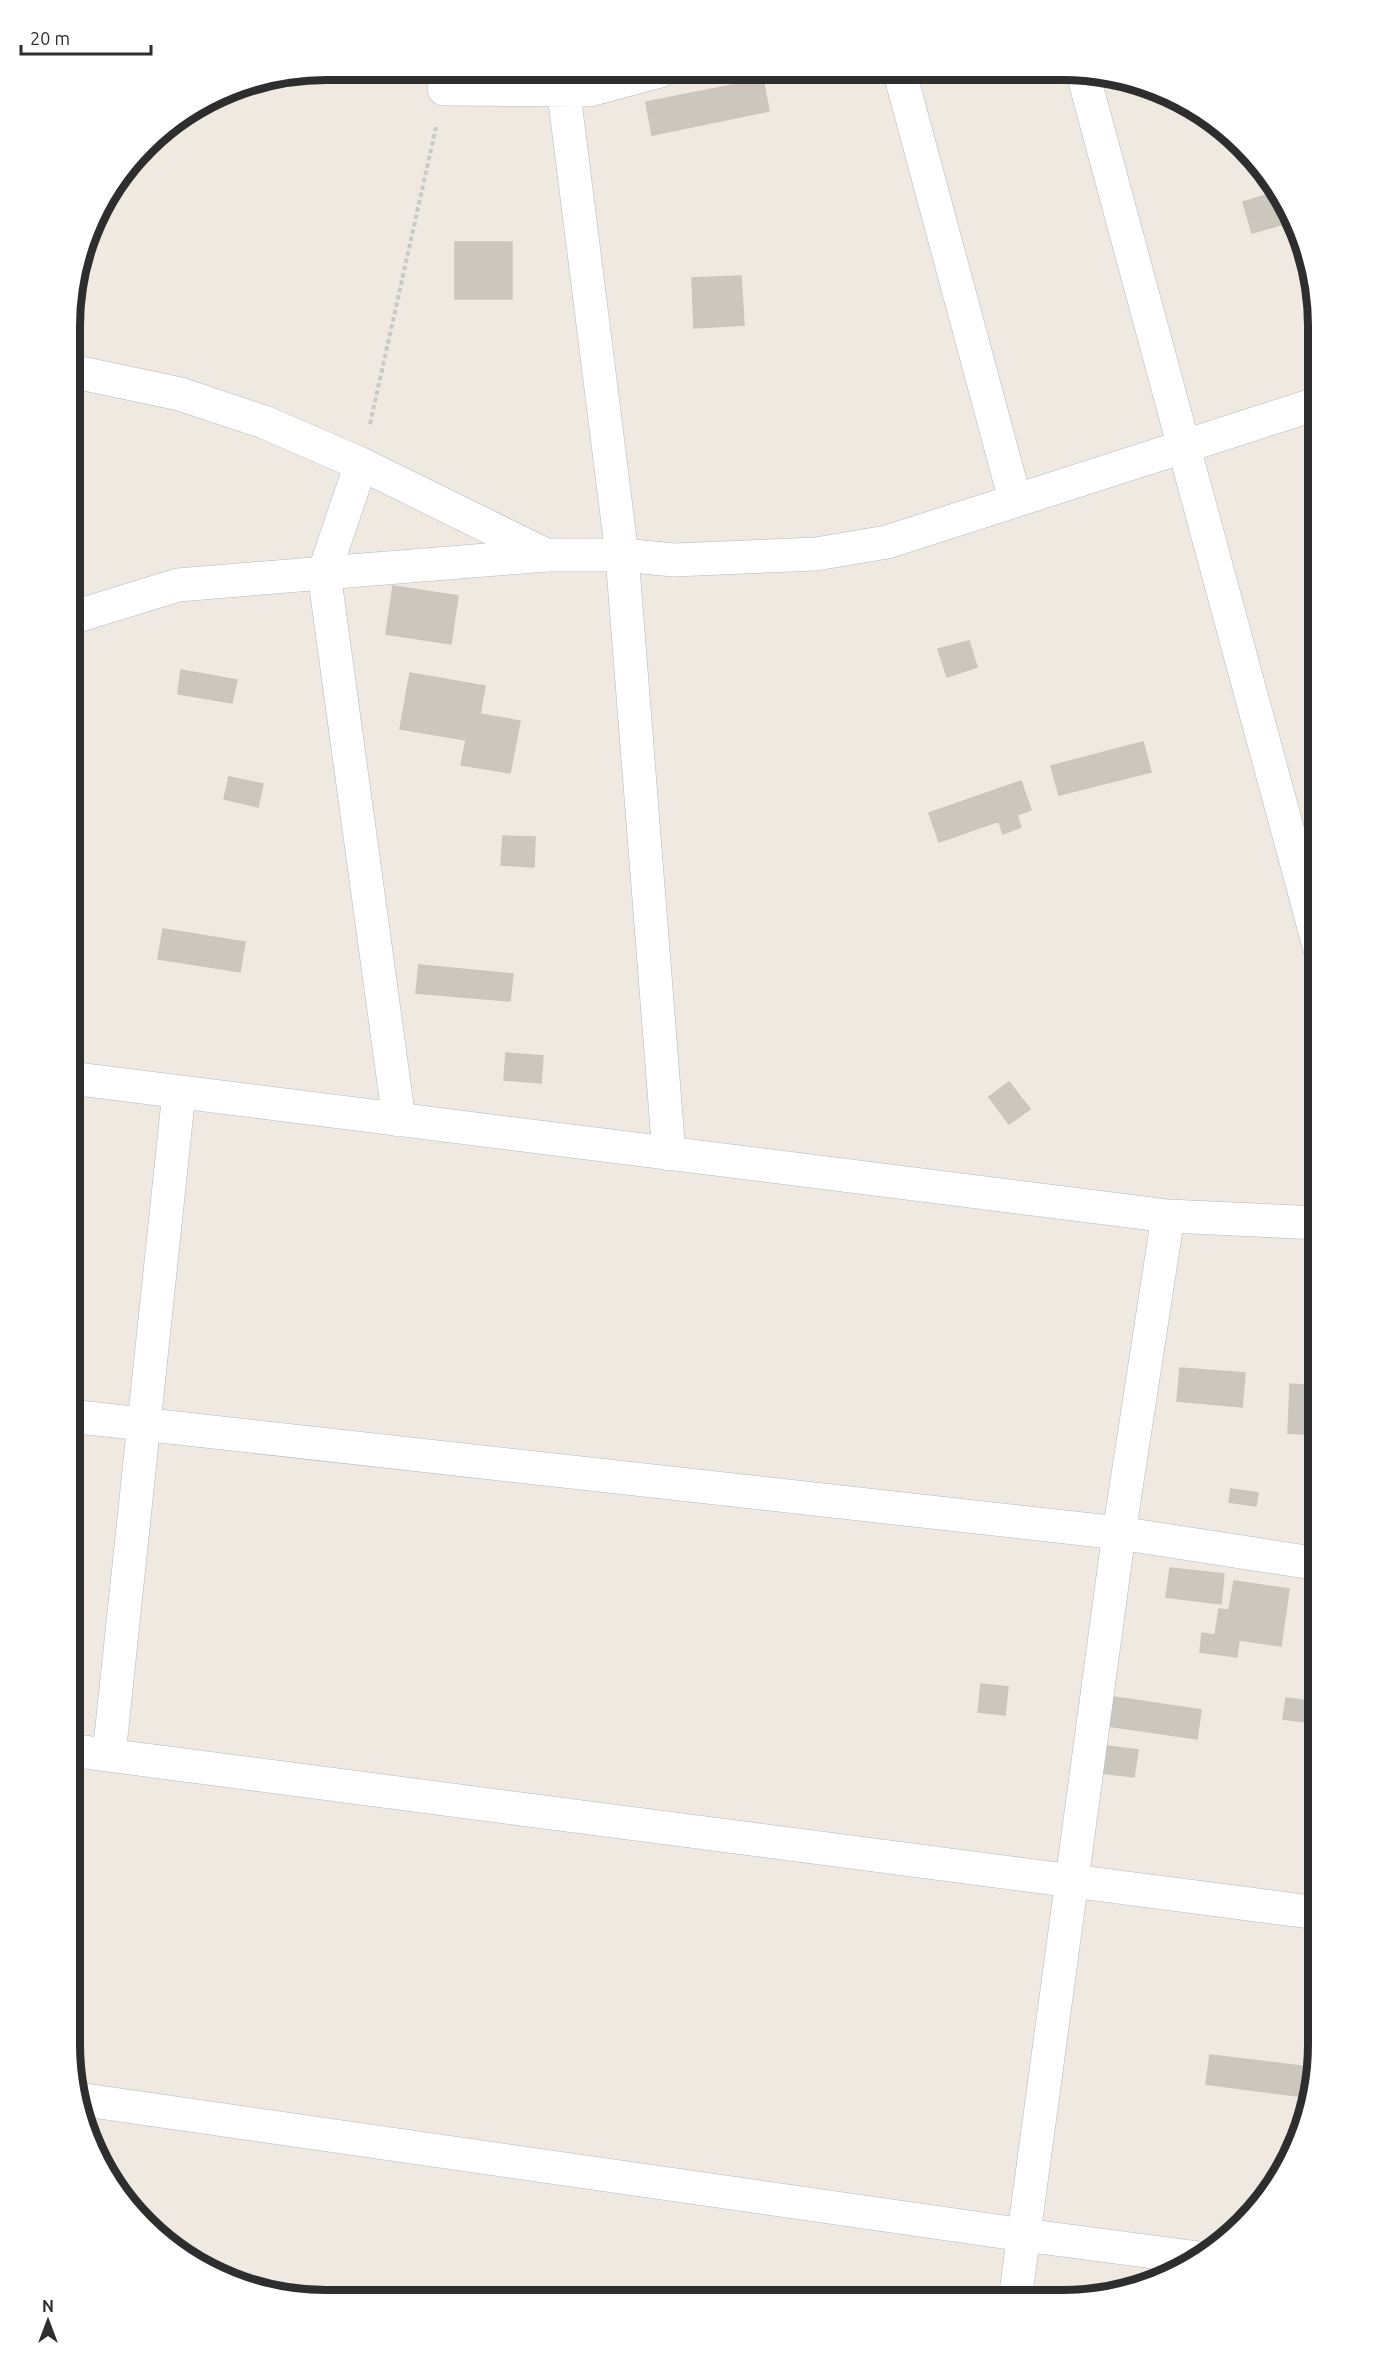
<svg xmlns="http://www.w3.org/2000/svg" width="1388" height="2369" font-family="Ubuntu,sans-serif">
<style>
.building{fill:#cbc7bf;stroke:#cbc5ba;stroke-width:1.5}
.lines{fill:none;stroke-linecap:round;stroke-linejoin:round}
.street-casing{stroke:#b4b7c1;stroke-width:34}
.secondary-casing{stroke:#b4b7c1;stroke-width:34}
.path{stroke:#c9c9c9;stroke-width:4;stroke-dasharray:4.5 3;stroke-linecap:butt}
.street{stroke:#fff;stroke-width:33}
.secondary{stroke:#fff;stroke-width:33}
.rim{fill:none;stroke:#2e2e2e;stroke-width:8}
</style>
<rect width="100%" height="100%" fill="#efe9e1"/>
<path class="building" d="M763,79L769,111L652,135L646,102Z
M1280,191L1294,221L1252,233L1243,202Z
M455,242H512V299H455Z
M741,276L744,325L694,328L692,278Z
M393,586L458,596L451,644L386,634Z
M969,641L977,667L947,677L938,649Z
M181,670L237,680L232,703L178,694Z
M410,673L485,686L480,714L520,721L510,773L461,765L466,740L400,729Z
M1143,742L1151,772L1059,795L1051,766Z
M229,777L263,784L258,807L224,799Z
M1021,781L1031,810L1017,815L1021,827L1003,834L999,821L939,842L929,813Z
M503,836L535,837L534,867L501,865Z
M163,929L245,942L240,972L158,959Z
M419,965L513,974L510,1001L416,993Z
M70,997H76L79,1028H70Z
M506,1053L543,1056L541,1083L504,1080Z
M1009,1082L1030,1109L1009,1124L989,1097Z
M1180,1368L1245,1373L1242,1407L1177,1401Z
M1290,1384L1319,1386V1435L1288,1433Z
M1314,1456H1319V1471L1312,1470Z
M1231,1489L1258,1493L1256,1506L1229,1502Z
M1170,1568L1224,1574L1221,1604L1166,1597Z
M1234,1581L1289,1589L1281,1646L1239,1640L1237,1657L1200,1652L1202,1633L1215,1635L1219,1609L1229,1610Z
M981,1684L1008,1687L1005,1715L978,1712Z
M1114,1697L1201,1710L1197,1739L1109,1726Z
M1286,1698L1309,1701L1306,1722L1283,1719Z
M1106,1746L1138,1750L1134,1777L1102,1773Z
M1210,2055L1308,2067L1305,2097L1206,2084Z"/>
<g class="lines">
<g class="street-casing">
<path id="street" d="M561,70L622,555L669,1154
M900,73L1015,500
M1083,74L1319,946
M444,89L589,90L660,71
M361,464L324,573L399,1120
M71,618L178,585L546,555
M70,1078L1168,1216L1319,1223
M70,1416L1119,1533L1319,1564
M69,1750L1318,1913
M109,1755L179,1092
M78,2099L1024,2235L1199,2258
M1015,2300L1119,1533L1168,1216"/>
</g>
<g class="secondary-casing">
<path id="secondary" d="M71,371L180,394L264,422L361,464L546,555H622L674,560L816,554L887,542L1319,403"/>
</g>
<path class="path" d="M370,424L436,127"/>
<use href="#street" class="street"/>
<use href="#secondary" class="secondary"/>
</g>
<path d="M0 0H1388V2369H0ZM326 80H1062A246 246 0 0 1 1308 326V2044A246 246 0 0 1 1062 2290H326A246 246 0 0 1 80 2044V326A246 246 0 0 1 326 80Z" fill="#fff" fill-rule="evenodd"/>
<path class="rim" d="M326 80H1062A246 246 0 0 1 1308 326V2044A246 246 0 0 1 1062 2290H326A246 246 0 0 1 80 2044V326A246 246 0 0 1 326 80Z"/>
<g transform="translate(48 2321)" stroke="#ffffff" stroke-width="4.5" paint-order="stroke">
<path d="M0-4.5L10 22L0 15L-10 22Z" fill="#2e2e2e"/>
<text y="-9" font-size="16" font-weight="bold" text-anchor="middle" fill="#2e2e2e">N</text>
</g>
<path d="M21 45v9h130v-9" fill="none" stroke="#2e2e2e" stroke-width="3"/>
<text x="30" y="45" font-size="18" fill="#2e2e2e" stroke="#ffffff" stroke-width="4.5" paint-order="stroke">20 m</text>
</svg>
